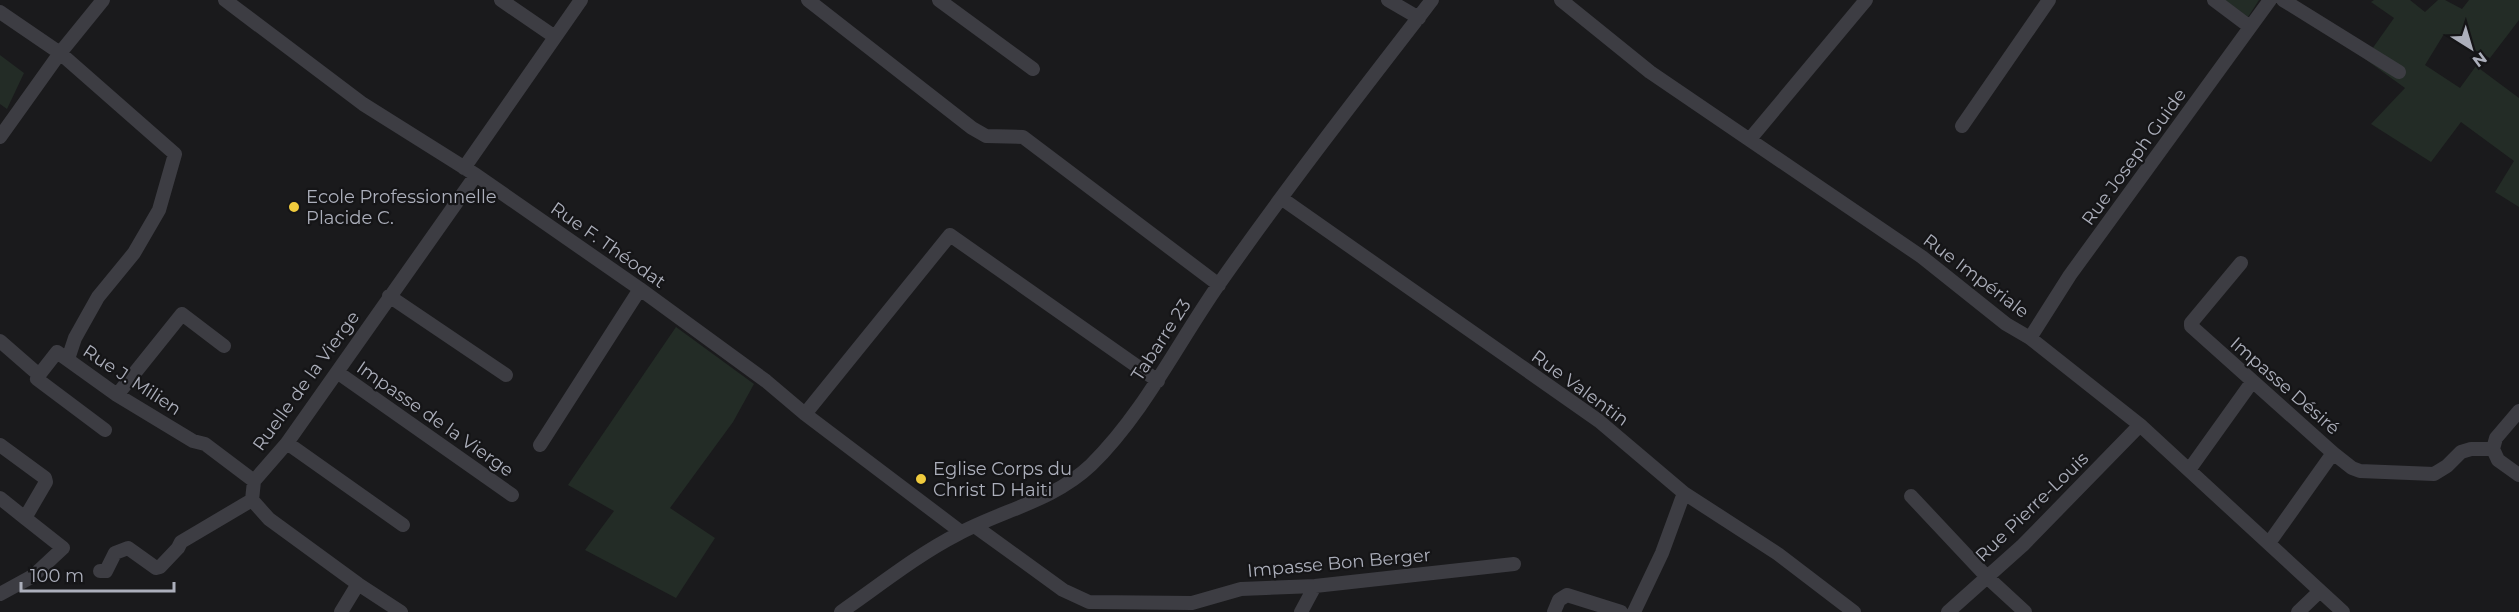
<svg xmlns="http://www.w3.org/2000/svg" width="2519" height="612" font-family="Montserrat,sans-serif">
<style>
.green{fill:#232c26}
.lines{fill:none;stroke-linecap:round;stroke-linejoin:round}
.minor{stroke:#3d3d43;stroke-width:14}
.poi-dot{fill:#f0cb3d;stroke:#151517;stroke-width:2}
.labels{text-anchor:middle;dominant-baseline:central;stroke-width:4.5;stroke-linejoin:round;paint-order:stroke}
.street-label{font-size:18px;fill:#acafbb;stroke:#151517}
.poi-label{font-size:18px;fill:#acafbb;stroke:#151517;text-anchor:start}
</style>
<rect width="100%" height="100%" fill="#1a1a1c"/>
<path class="green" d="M2225,0H2259L2248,17Z
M2374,0H2410L2425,12L2438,0H2445L2462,9L2469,0H2519V20L2490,58L2444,34L2425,65L2460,88L2476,66L2519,98V207L2495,192L2514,161L2461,122L2431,162L2371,124L2405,88L2365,59L2394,18L2371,2Z
M0,55L24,73L7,109L0,104Z
M676,327L754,384L733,422L670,508L715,538L676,598L585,550L614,511L568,485Z"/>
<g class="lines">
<path class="minor" d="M225,0L363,104L476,175L640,289L766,381L805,414L961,532
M501,0L555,37
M808,0L972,128L986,136L1023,137L1219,285
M939,0L1033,69
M1388,0L1419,18
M1561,0L1650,72L1922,257L2006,324L2030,338L2140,425L2343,612
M2214,0L2250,27
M2283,0L2399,72
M0,12L60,53L175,154L159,210L134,253L98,297L75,338L68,359
M1962,126L2049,0
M0,137L60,53L103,0
M1750,139L1866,0
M464,168L581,0
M1281,198L1599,421L1684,493L1778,554L1854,612
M2241,263L2191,323V326L2333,453L2269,543
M389,296L506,375
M2030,338L2070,275L2270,0
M0,341L39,375L57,352L117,395L193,441L205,444L254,481
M337,372L512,495
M39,375L37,379L105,430
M117,395L182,314L224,346
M2519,411L2496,438L2493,449L2498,460L2519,475
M805,414L950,235L1158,381
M287,443L403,525
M0,445L45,478L46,482L25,518L63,548L33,576L0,594
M540,445L640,289
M2333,453L2352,468L2360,471L2434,474L2447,466L2461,452L2471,449H2493
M2189,470L2252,382
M1911,496L1987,577L2025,612
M0,498L25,518
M976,527L1063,590L1089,602L1192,603L1241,589L1315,586L1514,564
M100,571H106L115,553L128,548L156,568L160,567L178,548L181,542L252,500
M358,584L269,519L252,500L254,481L287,443L476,175
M341,612L358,584L401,612
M841,612C880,585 917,555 958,534C1003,510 1053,501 1091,465C1144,413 1177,344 1219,284C1287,187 1360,93 1432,0
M1301,612L1315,586
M1554,612L1559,600L1567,595L1621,612
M1634,612L1662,553L1684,493
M1948,612L2023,545L2140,425
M2298,612L2320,591"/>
</g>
<g class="poi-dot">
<circle cx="294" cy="207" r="6"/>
<circle cx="921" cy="479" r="6"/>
</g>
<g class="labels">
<g class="street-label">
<text transform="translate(2134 157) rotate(-54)">Rue Joseph Guide</text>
<text transform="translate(608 245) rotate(35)">Rue F. Théodat</text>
<text transform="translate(1976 276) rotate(37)">Rue Impériale</text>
<text transform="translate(1161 340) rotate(-57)">Tabarre 23</text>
<text transform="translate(132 380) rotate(33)">Rue J. Milien</text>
<text transform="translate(306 381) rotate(-54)">Ruelle de la Vierge</text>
<text transform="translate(2285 386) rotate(41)">Impasse Désiré</text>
<text transform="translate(1580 388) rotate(36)">Rue Valentin</text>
<text transform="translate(435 419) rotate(35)">Impasse de la Vierge</text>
<text transform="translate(2032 507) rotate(-44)">Rue Pierre-Louis</text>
<text transform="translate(1339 563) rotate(-5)">Impasse Bon Berger</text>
</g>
<g class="poi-label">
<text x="306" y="197">Ecole Professionnelle<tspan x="306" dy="21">Placide C.</tspan></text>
<text x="933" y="469">Eglise Corps du<tspan x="933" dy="21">Christ D Haiti</tspan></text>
</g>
</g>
<g transform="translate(2471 48) rotate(143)" stroke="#151517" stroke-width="4.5" paint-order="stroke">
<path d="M0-4.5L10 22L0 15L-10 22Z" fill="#acafbb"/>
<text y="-9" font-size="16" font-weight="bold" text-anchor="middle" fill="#acafbb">N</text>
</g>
<path d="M21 582v9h153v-9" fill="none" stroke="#acafbb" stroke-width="3"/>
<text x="30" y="582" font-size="18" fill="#acafbb" stroke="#151517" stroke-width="4.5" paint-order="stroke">100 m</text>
</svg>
